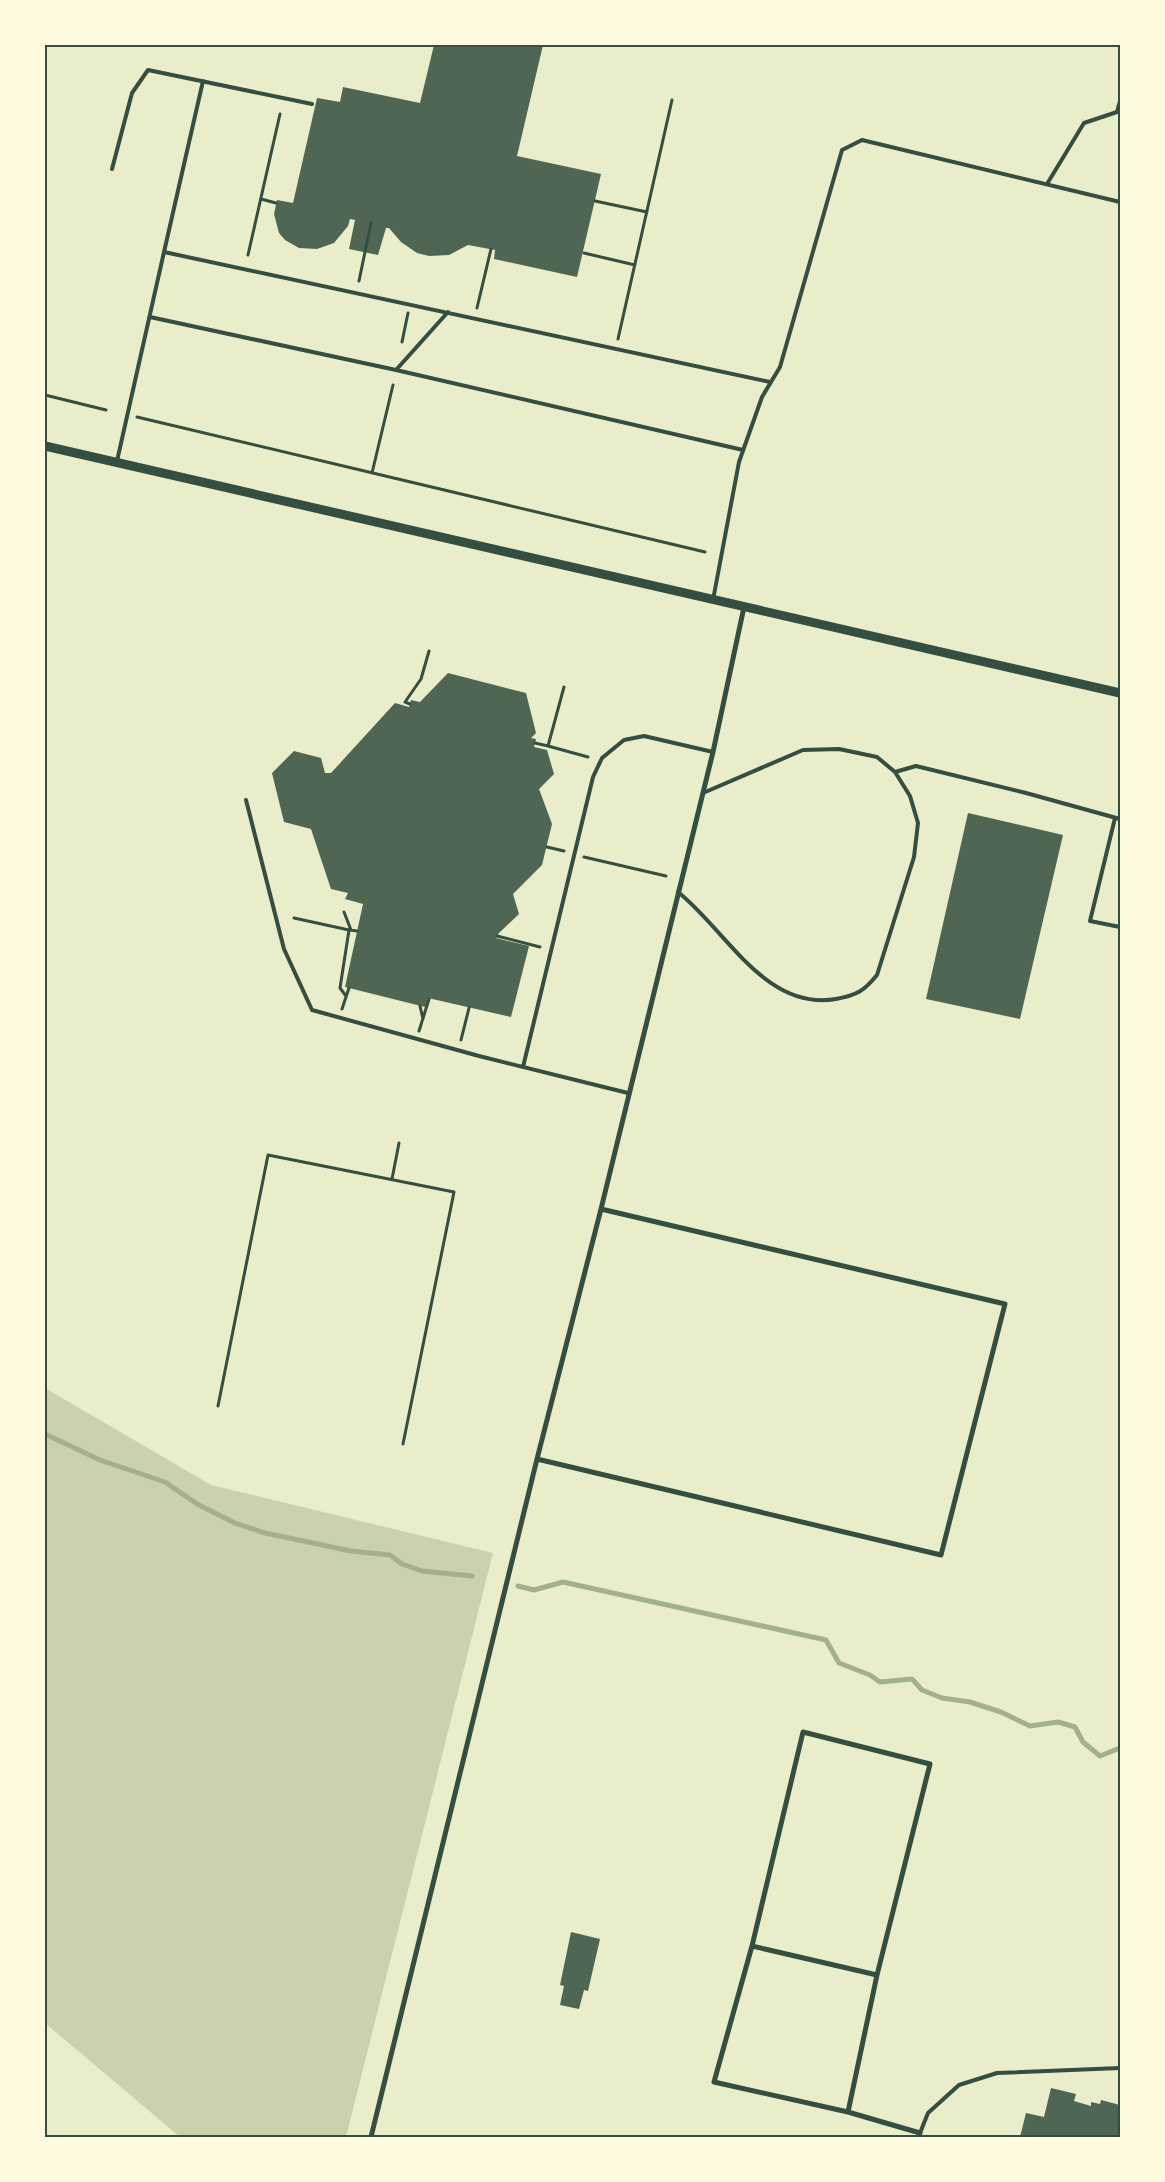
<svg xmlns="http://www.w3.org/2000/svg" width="1165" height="2182" font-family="'Fira Sans Condensed',sans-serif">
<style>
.green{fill:#cad2ad}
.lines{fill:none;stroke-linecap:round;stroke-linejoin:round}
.stream{stroke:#a3b18a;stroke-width:5}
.building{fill:#4f6655}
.path{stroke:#344e41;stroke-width:3}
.service{stroke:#344e41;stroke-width:4}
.minor{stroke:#344e41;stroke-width:5}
.tertiary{stroke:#344e41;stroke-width:9}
.neatline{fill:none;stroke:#344e41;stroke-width:2}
</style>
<rect width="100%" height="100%" fill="#e9edc9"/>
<path class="green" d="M45,1388L211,1485L493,1553L346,2137H180L45,2023Z"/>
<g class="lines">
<path class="stream" d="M45,1434L100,1460L165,1482L197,1504L235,1523L265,1533L351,1551L390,1555L402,1564L422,1571L472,1576
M518,1586L534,1590L563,1582L826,1640L839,1663L870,1675L880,1682L912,1679L922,1690L942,1698L970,1702L1001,1712L1030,1726L1058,1722L1075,1727L1083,1742L1100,1756L1120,1748"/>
</g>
<path class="building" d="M434,45H543L517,156L601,174L577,277L494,259L495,250L468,245L449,255L429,256L417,253L401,242L389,228H386L378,255L349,249L355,220L350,219L348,226L334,243L317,249L299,248L285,240L279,233L274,214L277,200L293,203L317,98L340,102L343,87L420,103Z
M448,673L526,693L536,733L531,738L536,739L534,747L547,750L554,774L539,789L552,824L542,865L513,894L519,914L499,933L496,938L529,946L511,1017L428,998L425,1007L345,987L363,904L345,899L348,893L331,889L311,829L284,822L272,773L294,751L321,758L325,773H331L395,703L409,707L411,700L420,702Z
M968,813L1063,835L1020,1019L926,999Z
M571,1932L600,1939L588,1991L584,1990L579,2009L560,2005L564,1986L560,1985Z
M1051,2088L1076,2094L1074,2101L1091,2106V2102L1100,2104L1101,2100L1120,2105V2137H1020L1026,2113L1044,2117Z"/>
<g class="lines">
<path class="path" d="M261,199L276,203
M595,201L647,212
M584,253L635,265
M248,255L280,114
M359,281L371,223
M477,308L491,249
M618,339L672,100
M402,342L408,313
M45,395L106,410
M137,417L705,552
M372,473L393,385
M564,687L548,746L588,757
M410,704L405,702L421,679L429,651
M535,743L548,746
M547,847L564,851
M584,857L666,876
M344,912L351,930
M294,918L349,930L340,988L346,996
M350,930L357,931
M497,936L540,947
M420,1006L423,1019
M342,1009L349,988
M419,1031L429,999
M461,1040L469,1008
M392,1179L399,1143
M218,1406L268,1155L454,1192L403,1444"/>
<path class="service" d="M112,169L132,93L148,70L312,104
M1047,184L1084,123L1117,112L1120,101
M164,252L203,81
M150,317L396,370L743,450
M396,370L448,312
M117,461L164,252L770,382
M713,600L739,462L762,397L780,367L842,150L862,140L1120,202
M895,772L916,766L1026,793L1120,819
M246,800L284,949L312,1010L479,1056L628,1093
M1115,818L1090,921L1120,927
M678,892C726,930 765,1011 836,999C857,995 864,991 877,975L914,857L918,823L910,796L895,772L877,757L839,749L803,750L703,793
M523,1067L593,777L602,758L624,740L644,736L713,752
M920,2133L928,2113L959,2085L997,2073L1120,2068"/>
<path class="minor" d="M537,1459L941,1555L1005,1304L601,1209
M752,1946L877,1975
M848,2112L877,1975L930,1764L803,1732L752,1946L714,2082L848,2112L920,2133L919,2137
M371,2137L537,1459L601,1209L713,752L744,607"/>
<path class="tertiary" d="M45,446L1120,693"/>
</g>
<rect width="1165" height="2182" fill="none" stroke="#fefae0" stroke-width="92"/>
<rect x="46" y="46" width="1073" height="2090" class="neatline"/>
</svg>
